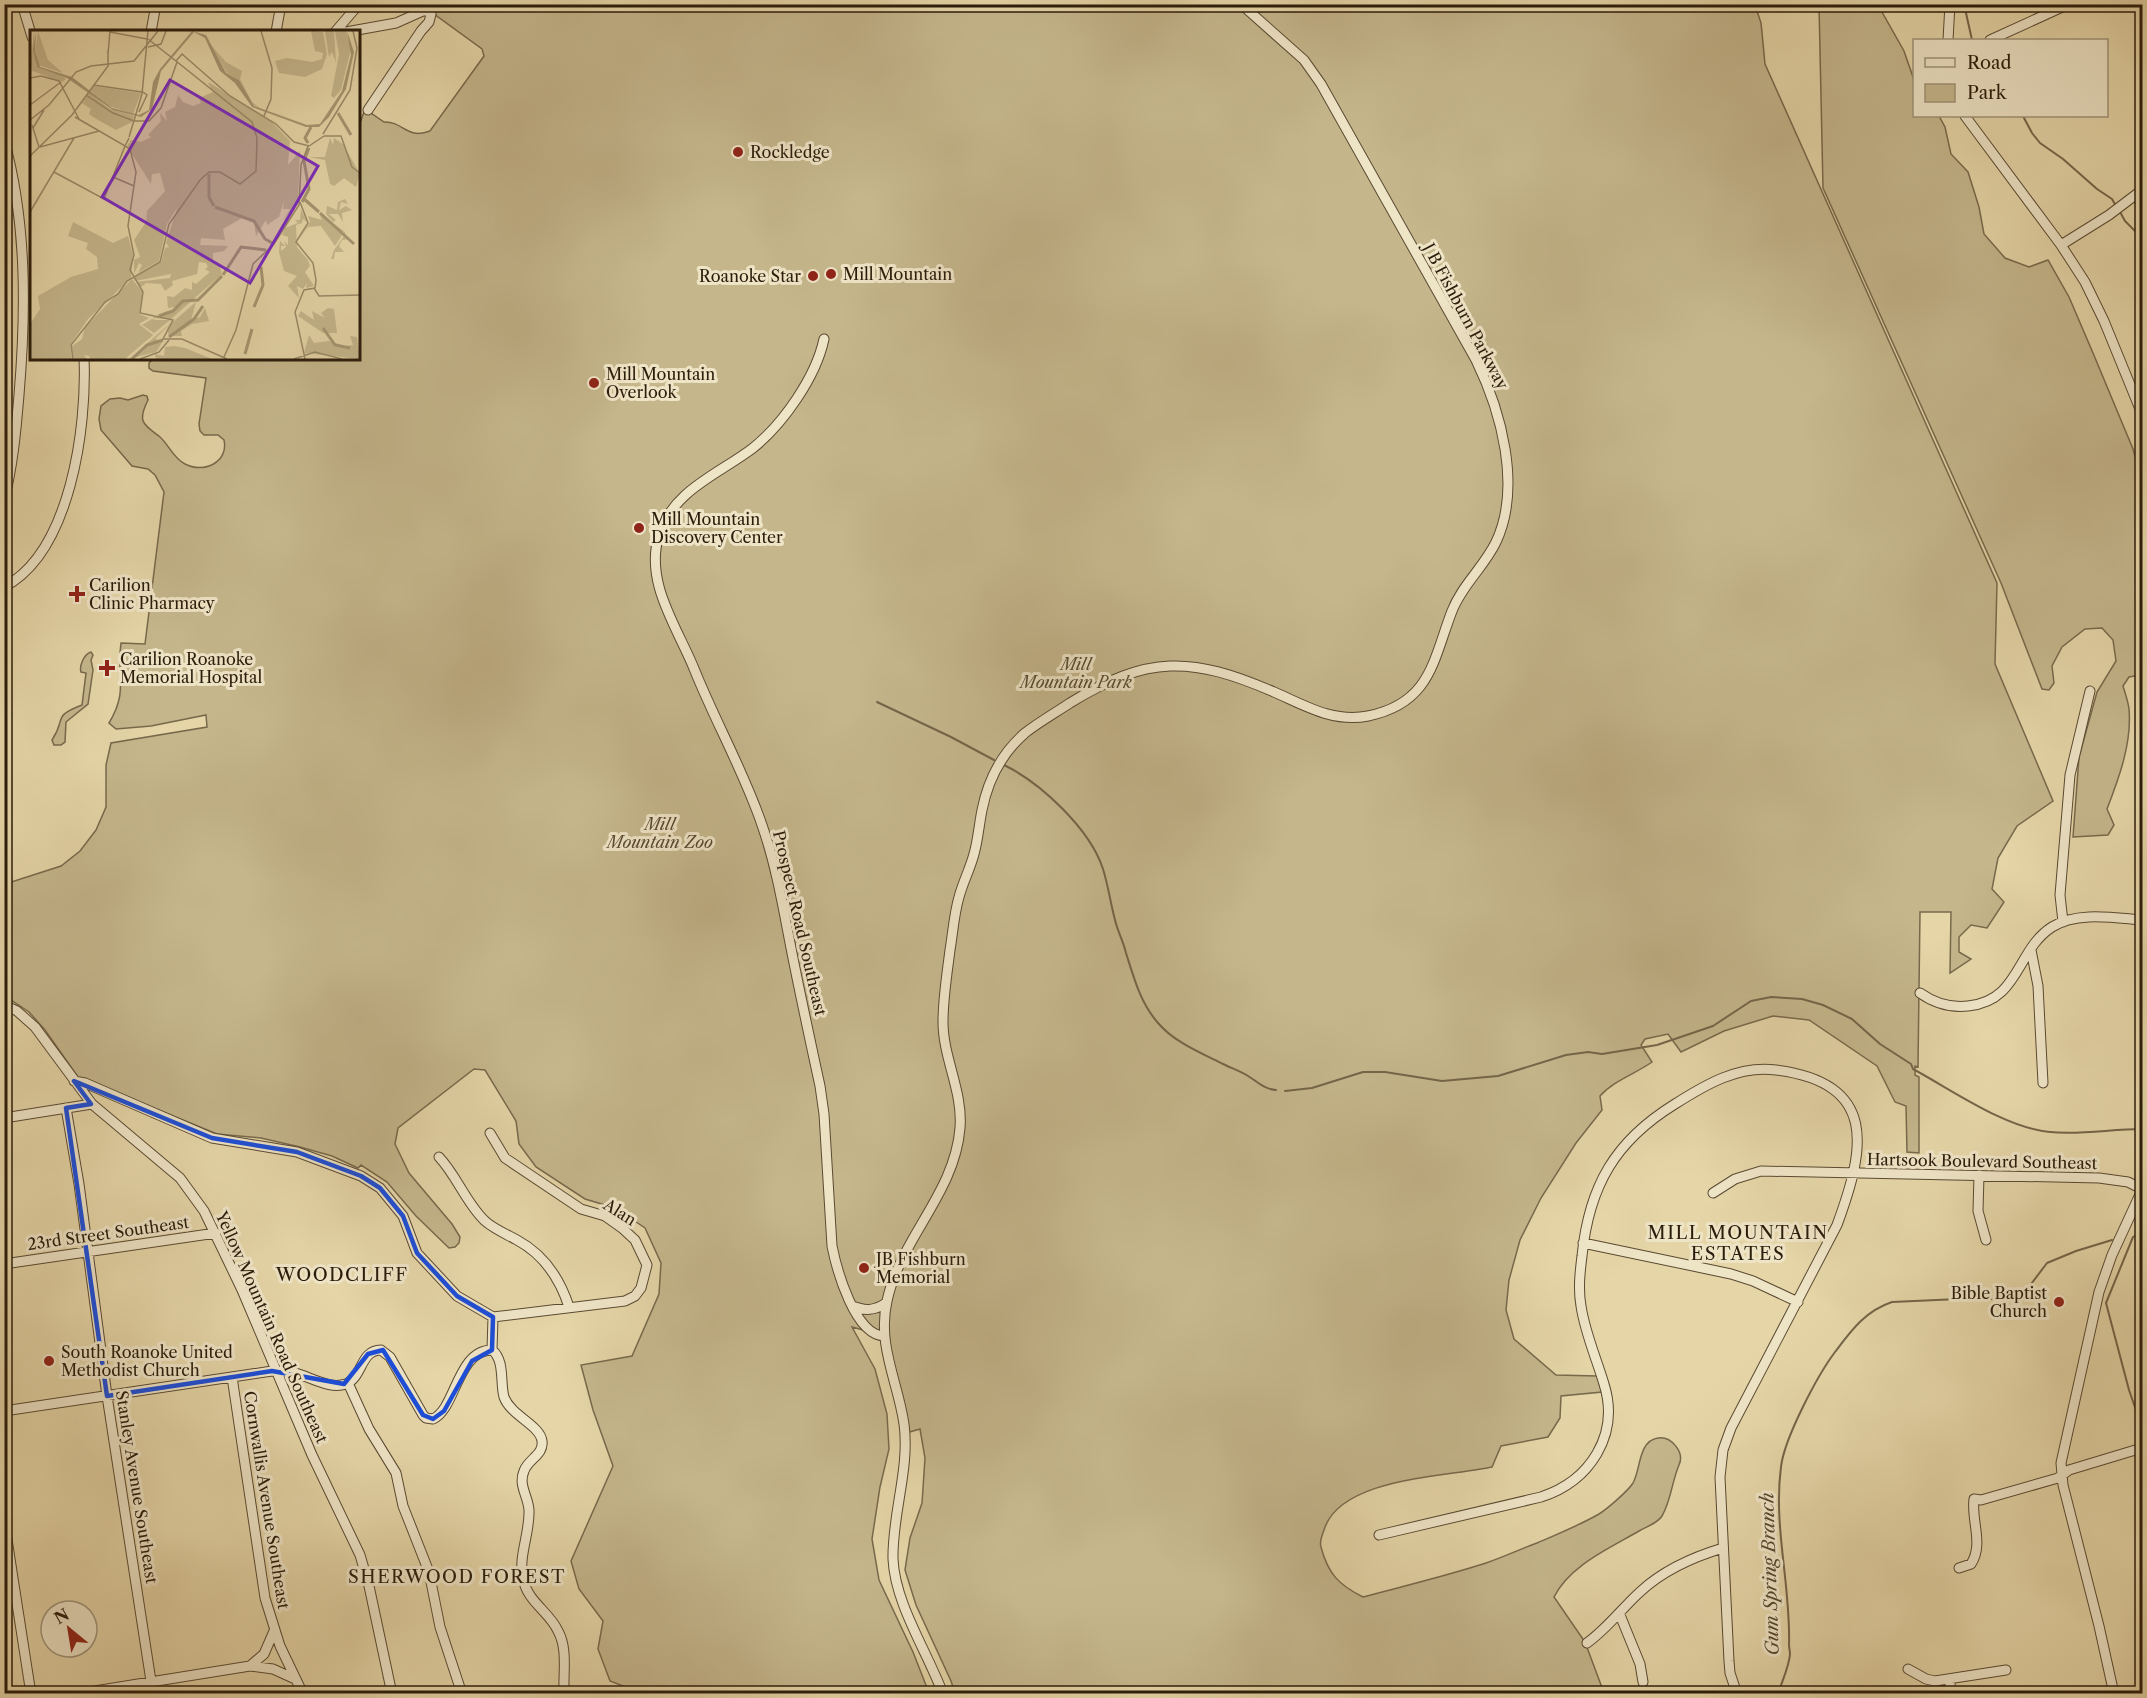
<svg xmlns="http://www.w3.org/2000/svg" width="2147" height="1698" font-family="'Libre Caslon Text',serif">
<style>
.green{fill:#c5b68c;stroke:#78694c;stroke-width:1.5}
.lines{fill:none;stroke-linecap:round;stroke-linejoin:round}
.stream{stroke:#756549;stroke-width:2}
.minor-casing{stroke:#5a4a32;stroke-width:11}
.minor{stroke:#eee4c6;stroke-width:9}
.marked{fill:none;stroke:#1d4ed8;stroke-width:4.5;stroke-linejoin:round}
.poi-dot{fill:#8f2418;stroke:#eee4c6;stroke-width:2}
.labels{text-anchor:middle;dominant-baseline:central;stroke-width:6;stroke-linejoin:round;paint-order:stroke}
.poi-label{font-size:16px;fill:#2b1c0b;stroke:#eee4c6;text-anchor:start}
.street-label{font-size:16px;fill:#2b1c0b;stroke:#eee4c6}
.park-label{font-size:16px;font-style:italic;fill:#594a32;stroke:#eee4c6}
.neighbourhood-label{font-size:18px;letter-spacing:1.5px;fill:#2b1c0b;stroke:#eee4c6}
.water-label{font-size:18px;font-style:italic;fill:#56472f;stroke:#eee4c6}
.inset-river{fill:none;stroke:#a69672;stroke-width:3}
.inset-road{fill:none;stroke:#9b8b69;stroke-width:1.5}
.view{fill:#7b2cbf;fill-opacity:0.15;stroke:#7b2cbf;stroke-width:3}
.inset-edge{fill:none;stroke:#2b1c0b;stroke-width:3}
</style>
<rect width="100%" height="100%" fill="#e5d5a7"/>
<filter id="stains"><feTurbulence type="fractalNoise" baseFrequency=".00333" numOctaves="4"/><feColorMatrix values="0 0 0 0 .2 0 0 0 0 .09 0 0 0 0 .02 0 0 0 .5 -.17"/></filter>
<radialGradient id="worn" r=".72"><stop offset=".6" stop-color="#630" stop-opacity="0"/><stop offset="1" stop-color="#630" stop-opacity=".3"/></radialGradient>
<path class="green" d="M437,5H1755L1761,23L1765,64L1997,583L1995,664L2053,801L2017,826L1998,858L1992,889L2004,902L1987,928L1971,925L1959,937V952L1971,959L1950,973L1951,912H1920L1918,1067L1915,1066V1075L1919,1077V1153L1907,1152L1906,1106L1895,1102L1877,1066L1809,1020L1773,1016L1724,1031L1681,1052L1668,1034L1645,1039L1641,1045L1652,1062C1635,1074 1613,1081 1600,1096L1602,1110L1576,1143L1541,1198L1520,1240L1509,1280L1506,1310L1514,1339L1556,1375L1597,1376L1602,1392L1561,1396L1560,1418L1548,1437L1501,1446L1492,1467C1447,1477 1340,1477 1324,1530C1322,1536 1319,1541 1321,1547C1328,1574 1339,1585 1363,1597C1404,1586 1446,1576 1486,1563C1504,1557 1520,1549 1537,1543C1558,1534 1580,1525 1599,1514C1607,1509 1628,1491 1633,1483C1641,1469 1638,1441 1658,1438C1671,1436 1685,1452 1679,1465C1672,1481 1671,1501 1662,1516C1657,1524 1647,1526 1639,1531C1610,1548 1570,1565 1554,1597L1585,1642L1604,1693H955L951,1681L916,1605L905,1570L910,1538L922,1503L925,1458L920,1429L906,1433L885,1336L852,1327L875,1369L887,1414L889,1449L880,1487L872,1539L879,1580L913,1652L929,1693H626L628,1688L610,1681L598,1649L603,1621L579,1589L571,1561L613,1466L593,1410L581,1365L632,1356L659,1294L661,1263L645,1228L615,1208L585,1199L536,1167L519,1144L516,1121L485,1070L474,1069L398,1128L395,1144L409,1173L452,1224L460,1237L459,1243L455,1247L449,1248L416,1216L387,1182L361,1165L358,1168L332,1156L300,1147L261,1138L217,1134L78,1077L45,1030L29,1012L5,996V884L61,866L80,851L96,830L106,807V765L111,743L207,727L206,715L151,726L116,729L109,723C129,690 116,676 121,643L145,644L164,492L155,475L148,469L132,466L101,430L99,419L101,406L110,399L120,398L128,400L143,395L147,396L148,400C137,422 143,424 160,437C169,445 173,458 185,464C204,474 229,462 224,440L218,435H204L200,431L199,424L206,378L153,371L149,368V363L153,359L358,358V129L365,109L384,122C403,121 407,140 430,131L484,56L482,49L434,14L432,9Z
M1819,5H1878L1904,51L1914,80V116H1939L1945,127L1951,154L1968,172L1979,207L1984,234L2005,258L2029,267L2048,260L2069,297L2093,353L2133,449L2142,482V677L2140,675L2129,677L2123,686C2125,693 2128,701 2129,709C2132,743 2119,778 2107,809L2114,825L2108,835L2073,837L2079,757L2097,692L2116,661L2113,640L2102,628L2085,629L2062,647L2052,666L2054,683L2049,690L2042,689L2001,583L1823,188Z
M91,652L93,655L91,660L93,670L88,704L66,722L65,742L61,745H54L52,740C67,718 51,717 82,705L86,673L81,672C79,666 84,654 91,652Z"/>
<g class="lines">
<path class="stream" d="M1964,4L1972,40
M2023,116L2032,133L2040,143L2063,159L2097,189L2112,199L2116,206
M2119,210L2125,221L2142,238
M877,702L951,737L994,760
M1004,765C1041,783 1090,829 1103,869C1109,888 1111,908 1117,927C1120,936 1124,944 1126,953C1134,978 1140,1002 1158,1023C1174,1042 1201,1053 1223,1064C1231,1068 1240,1071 1248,1076C1258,1082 1264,1089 1276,1090
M1285,1091L1312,1088L1363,1072H1385L1442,1081L1498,1076L1566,1055L1588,1052L1602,1054L1657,1045L1713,1026L1751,1001L1771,997L1802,999L1823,1005L1852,1019L1880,1044L1911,1064L1913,1069C1952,1090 2005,1128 2050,1132C2082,1135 2111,1129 2142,1129
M2142,1232L2133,1237L2106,1303L2129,1390L2138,1416L2142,1421
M1778,1694C1782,1681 1789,1667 1790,1654C1790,1652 1789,1647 1789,1645C1791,1586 1773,1526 1781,1467C1784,1439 1817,1376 1835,1352C1851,1331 1865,1311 1892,1302L1981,1298L2001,1300L2022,1296L2047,1263L2076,1251L2112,1240"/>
<g class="minor-casing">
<path id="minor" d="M22,4L32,37
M151,32L156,4
M276,32L281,4
M335,32L359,4
M346,32L396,23L423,11H429L431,14L429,22L421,31L368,110
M1948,40L1950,4
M1990,40L2069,4
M1965,116L2061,245L2085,282L2104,321L2142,414
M4,140C27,222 26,311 19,395C16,431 13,465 4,500
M2061,245L2109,215L2142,190
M824,339C816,377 783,424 753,448C719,474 673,490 659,535C644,583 678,628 695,671C716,723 744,772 762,825C776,865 783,907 791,948C800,994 810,1040 820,1086L824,1114L832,1246C837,1271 855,1335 884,1336
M4,587C71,552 87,426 84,358
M2063,922L2060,895L2070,775L2090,691
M2031,950L2038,986L2043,1083
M1920,993C1934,1003 1950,1008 1968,1006C2020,1001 2016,950 2052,927C2077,911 2115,918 2142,920
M4,1005L17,1011L35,1027L92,1104L180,1178L204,1211L242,1290L312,1455L360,1555L369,1586L392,1694
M74,1081L85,1083L212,1138L297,1152L361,1176L380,1188L403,1216L417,1253L457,1296L493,1317
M66,1108L79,1184L107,1396L153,1694
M4,1118L92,1104
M490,1133L505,1158L581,1209L605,1216L622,1228L635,1240L647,1265L641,1288L635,1296L625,1301L493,1317
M439,1157C457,1176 466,1203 485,1221C494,1229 506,1234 517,1240C543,1254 560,1279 569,1307
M1979,1175L1978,1211L1986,1240
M1713,1193L1735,1179L1761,1171L2099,1178L2128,1182L2142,1189
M1583,1243L1731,1274L1753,1281L1798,1302
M4,1264L216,1233
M852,1306C865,1311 874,1311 886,1303
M492,1350C505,1360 500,1383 504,1397C511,1416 540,1425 542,1441C544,1455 528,1459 524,1471C518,1485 528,1496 529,1510C530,1533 518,1557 523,1578C527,1602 549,1611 558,1631C568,1649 563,1673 564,1694
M492,1350L493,1317
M232,1377L265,1598L280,1646L303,1694
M348,1383L369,1429L396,1473L403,1506L429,1572L440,1627L462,1694
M4,1411L272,1371C278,1372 285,1371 291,1372C308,1375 328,1390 346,1384C363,1377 360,1350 381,1350L390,1357L423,1415L426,1418L433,1419C456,1409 457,1350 492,1350
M4,1520L31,1694
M1379,1535L1541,1497C1590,1481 1620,1435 1604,1384C1596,1357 1585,1333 1581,1306C1578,1289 1580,1272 1582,1256C1589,1186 1615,1141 1675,1104C1705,1085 1738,1065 1776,1070C1879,1083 1865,1149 1837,1225L1731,1428L1723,1450L1720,1477L1729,1661L1730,1673L1737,1694
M1959,1568L1971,1564C1984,1544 1971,1521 1974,1499L1981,1500L2058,1478L2069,1470L2142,1448
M1620,1615L1640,1664L1643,1682
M1587,1643C1608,1628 1622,1608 1641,1591C1665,1569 1693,1557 1723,1548
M250,1666L264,1654L274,1631
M1908,1669L1926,1679L1935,1681L2006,1670
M1949,1679L1952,1694
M76,1694L250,1666L273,1669L295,1679
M943,1694C927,1651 895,1604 893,1559C892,1514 910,1469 904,1424C898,1382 877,1345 887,1301C900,1239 955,1193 960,1128C963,1091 943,1058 943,1022C943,998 947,974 950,950C953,932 954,914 959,897C963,882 970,869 974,854C978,840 979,825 982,810C988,780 1002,753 1025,733C1039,722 1055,713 1070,703C1148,655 1191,656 1274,692C1304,705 1333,723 1368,716C1431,703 1433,660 1452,611C1462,585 1484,567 1496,542C1522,487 1501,411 1476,360L1321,84L1304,60L1241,4
M2114,1694L2099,1626L2063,1485L2061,1463L2099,1292L2112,1255L2142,1190"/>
</g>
<use href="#minor" class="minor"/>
</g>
<path class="marked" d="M74,1081L212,1138L297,1152L361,1176L380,1188L403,1216L417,1253L457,1296L493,1317L492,1350L472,1361L444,1411L433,1419L423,1415L383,1350L368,1354L344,1384L272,1371L107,1396L66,1108L91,1104Z"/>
<g class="poi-dot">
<circle cx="738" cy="152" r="6"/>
<circle cx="831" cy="274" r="6"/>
<circle cx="813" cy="276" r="6"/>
<circle cx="594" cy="383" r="6"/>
<circle cx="639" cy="528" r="6"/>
<path d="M74 585h6v6h6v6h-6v6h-6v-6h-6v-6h6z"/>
<path d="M104 659h6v6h6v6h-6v6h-6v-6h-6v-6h6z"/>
<circle cx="864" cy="1268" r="6"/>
<circle cx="2059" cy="1302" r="6"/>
<circle cx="49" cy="1361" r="6"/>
</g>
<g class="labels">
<g class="poi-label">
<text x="750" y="152">Rockledge</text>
<text x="843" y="274">Mill Mountain</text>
<text x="801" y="276" text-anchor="end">Roanoke Star</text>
<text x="606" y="374">Mill Mountain<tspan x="606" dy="18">Overlook</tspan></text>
<text x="651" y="519">Mill Mountain<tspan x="651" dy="18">Discovery Center</tspan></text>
<text x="89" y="585">Carilion<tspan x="89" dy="18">Clinic Pharmacy</tspan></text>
<text x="120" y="659">Carilion Roanoke<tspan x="120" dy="18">Memorial Hospital</tspan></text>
<text x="876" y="1259">JB Fishburn<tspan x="876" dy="18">Memorial</tspan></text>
<text x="2047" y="1293" text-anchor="end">Bible Baptist<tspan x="2047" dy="18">Church</tspan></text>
<text x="61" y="1352">South Roanoke United<tspan x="61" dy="18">Methodist Church</tspan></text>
</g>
<g class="street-label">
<text transform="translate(1466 316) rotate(62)">J B Fishburn Parkway</text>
<text transform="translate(800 923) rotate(77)">Prospect Road Southeast</text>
<text transform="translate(1982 1161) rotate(1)">Hartsook Boulevard Southeast</text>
<text transform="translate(620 1212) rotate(32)">Alan</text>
<text transform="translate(108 1233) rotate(-8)">23rd Street Southeast</text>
<text transform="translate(272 1327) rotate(66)">Yellow Mountain Road Southeast</text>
<text transform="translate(137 1487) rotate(81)">Stanley Avenue Southeast</text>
<text transform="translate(267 1500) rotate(81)">Cornwallis Avenue Southeast</text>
</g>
<g class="park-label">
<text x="1076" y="664">Mill<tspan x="1076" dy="18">Mountain Park</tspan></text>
<text x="660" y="824">Mill<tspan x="660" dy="18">Mountain Zoo</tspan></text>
</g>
<g class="neighbourhood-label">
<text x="1738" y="1233">MILL MOUNTAIN<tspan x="1738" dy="21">ESTATES</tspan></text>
<text x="342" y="1275">WOODCLIFF</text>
<text x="457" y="1577">SHERWOOD FOREST</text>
</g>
<g class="water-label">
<text transform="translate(1770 1574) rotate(-92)">Gum Spring Branch</text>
</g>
</g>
<g transform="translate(30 30)">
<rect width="330" height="330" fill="#e5d5a7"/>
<path d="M4,1L6,36L31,45L36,49L32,52L0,40ZM8,1L18,30L33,43L8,35L5,22ZM281,1L293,2L297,24L292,39L275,47L249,43L245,31L257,28L282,32L292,29L293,23L285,21ZM295,1H304L306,33L302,22L299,27ZM305,1H316L321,19L311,60L304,68L301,66L309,24ZM180,14L196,32L212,41L210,49L222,72L235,82L221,73L209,50L197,43ZM178,53H180L242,92L260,111L258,135L270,121L268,171L252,192L260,179H253L254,171L249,187L237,195L236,190L226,206L224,193L212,188L193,199L195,210L171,208L170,215L198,216L194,221L183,223V233H189L192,244L141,289L122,288L137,281L142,283L145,277L138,278L137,266L144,267L155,258L162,260V252L166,254L180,242L175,239L178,237L176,233L169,232L167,244L142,251L143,255L135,261L131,254L116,253L111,257L106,252L140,248L141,244L105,251L103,248L131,232L135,218L139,217L136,213L147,178L137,194L129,231L108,243L112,235L109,233L104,244V230L110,227L104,210L116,192L117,181L135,161L130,143L122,144L121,154L97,116L101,110L111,112L121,107L118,105L131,91L130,83L137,91L135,82L145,77L148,65L153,72L163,76L171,73L169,68L183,62ZM63,56L111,63L103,84L79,76L60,60ZM59,63L80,79L104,86L102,92L86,100L63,87L59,84L61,79L52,73ZM300,108L303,115L304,108L313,114L330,144L326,157L314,148L304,156L300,154L295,130L279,127H295ZM315,169L318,174L311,172L309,180L316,176L322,180L312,183L313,192L308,184H299L306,190L303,192L296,184L297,176L307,180L308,172ZM271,179L277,192L273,189L272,193L266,195L267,217L278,230L280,236L275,242L284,256L276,258L277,253L273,259L267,256L269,268L258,256L267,246L254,241L249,222L250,211L255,216H251V221L256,217L254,211L258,215V207L252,205L255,198L268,193L265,190H270ZM289,183L315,202V207L320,209L312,210L309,216L314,222H305L304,229H301L304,220L314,206V202L310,201L312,205L305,216L291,196L278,197L267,211L280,192L278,186L292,190ZM43,192L83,213L98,206L103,225L101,248L58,289L40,315L42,329H0V294L10,279L8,266L41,247L68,239L67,227L56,219L58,213L38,206ZM102,249L113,263L109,284L119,288L109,294L123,305L95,329H60L59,326L54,325L57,329H44L41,317L52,309L55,297ZM166,272L161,290L170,287L175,278L179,291L162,294L151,301L152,306H139L137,299L144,291ZM298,278L304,279L307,303H293L268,286L271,281L284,290L282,281L295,288L291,283ZM122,289L126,290H140L124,303L112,295ZM142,292L125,309L133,311L126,322L99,329ZM279,305L284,313L299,311L315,316L323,315L320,306L327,307L330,329L274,323ZM144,316L155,318L182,329H126L125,324L134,326L135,317Z" fill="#c5b68c"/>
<path d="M6,1L5,22L10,37L42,47L82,78L109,85L119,80L123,52L130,39L162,1L176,5L196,43L209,50L224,76L277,95L290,94L312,61L321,25L317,1L324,22L316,59L299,87L289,97H276L222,77L205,53L190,41L175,8L164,2L131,41L122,79L111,87L83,80L37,48L7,37L3,20Z" fill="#a69672"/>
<path class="inset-river" d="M308,83L321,105M278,113L275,108L281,97M179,144V167L184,176M274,169L289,182M272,172L279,159L274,131L279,118M185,177L224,191L235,209L244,214M290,183L324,214M193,245L211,217L236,220M224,277L233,255L231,237M129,286L143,281L153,271L168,270L192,246M293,298L305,315L320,318M139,307L164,289L173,276M215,324L222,299M102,329L117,315L133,310"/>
<path class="inset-road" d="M231,1L242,38L241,69L234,86M80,2L117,9M118,9L146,31L152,24L200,66L246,94L264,112L279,116L294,106M118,17L131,14L136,1M78,24L80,1M0,48L11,46L29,51L49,89M63,55L112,62M56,65L83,83L104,91H119L131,78L147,32M0,75L31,52M109,82L117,65L113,62M45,87L95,116L99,108M0,90L19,75L46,42L61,36L104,31L128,1M2,95L9,117M3,98L14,80M293,104L320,60L327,18L323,1M294,106H311L322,137L330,143M99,107L112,64L118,1M10,117L69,101M0,126L42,85L78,36V20M24,142L74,169L95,116L100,119L106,142L98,196L104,225L100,240L113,262L110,283L143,290L133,309H152L197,329M83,147L104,156M270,172L278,193L266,212L283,233L286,250L285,258L274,260L265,282L275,329M0,182L44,108M284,258L289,266L330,265M194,327L206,300L223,234L244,214L269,175L271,135L278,116M43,329L41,315L75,272L88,264L97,251L130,232L139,194L170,150L179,142H190L210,154L226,141L227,108L222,92L146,31M110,329L129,322L139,310M264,329L285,322L312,329"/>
<path class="view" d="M140,50L288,136L220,253L72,167Z"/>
<rect width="330" height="330" class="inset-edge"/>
</g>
<rect width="2147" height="1698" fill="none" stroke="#e5d5a7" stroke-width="24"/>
<rect x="6" y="6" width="2135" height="1686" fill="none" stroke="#2b1c0b" stroke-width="3"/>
<rect x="12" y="12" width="2123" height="1674" fill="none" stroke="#2b1c0b" stroke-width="1.5"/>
<rect x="1913" y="39" width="195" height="78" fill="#eee4c6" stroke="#a0947b" stroke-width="1.5"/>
<rect x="1925" y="58" width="30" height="9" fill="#eee4c6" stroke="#a0947b" stroke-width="1.5"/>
<text x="1967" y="69" font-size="18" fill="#2b1c0b">Road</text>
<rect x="1925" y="84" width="30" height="18" fill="#c5b68c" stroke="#a0947b" stroke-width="1.5"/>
<text x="1967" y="99" font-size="18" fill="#2b1c0b">Park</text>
<g transform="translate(69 1629) rotate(330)"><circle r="28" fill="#eee4c6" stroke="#a0947b" stroke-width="1.5"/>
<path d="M0-4.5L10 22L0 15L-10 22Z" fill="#8f2418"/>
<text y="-9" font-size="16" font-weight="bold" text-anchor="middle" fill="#2b1c0b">N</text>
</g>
<rect width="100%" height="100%" filter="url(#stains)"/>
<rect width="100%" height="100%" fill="url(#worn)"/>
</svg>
